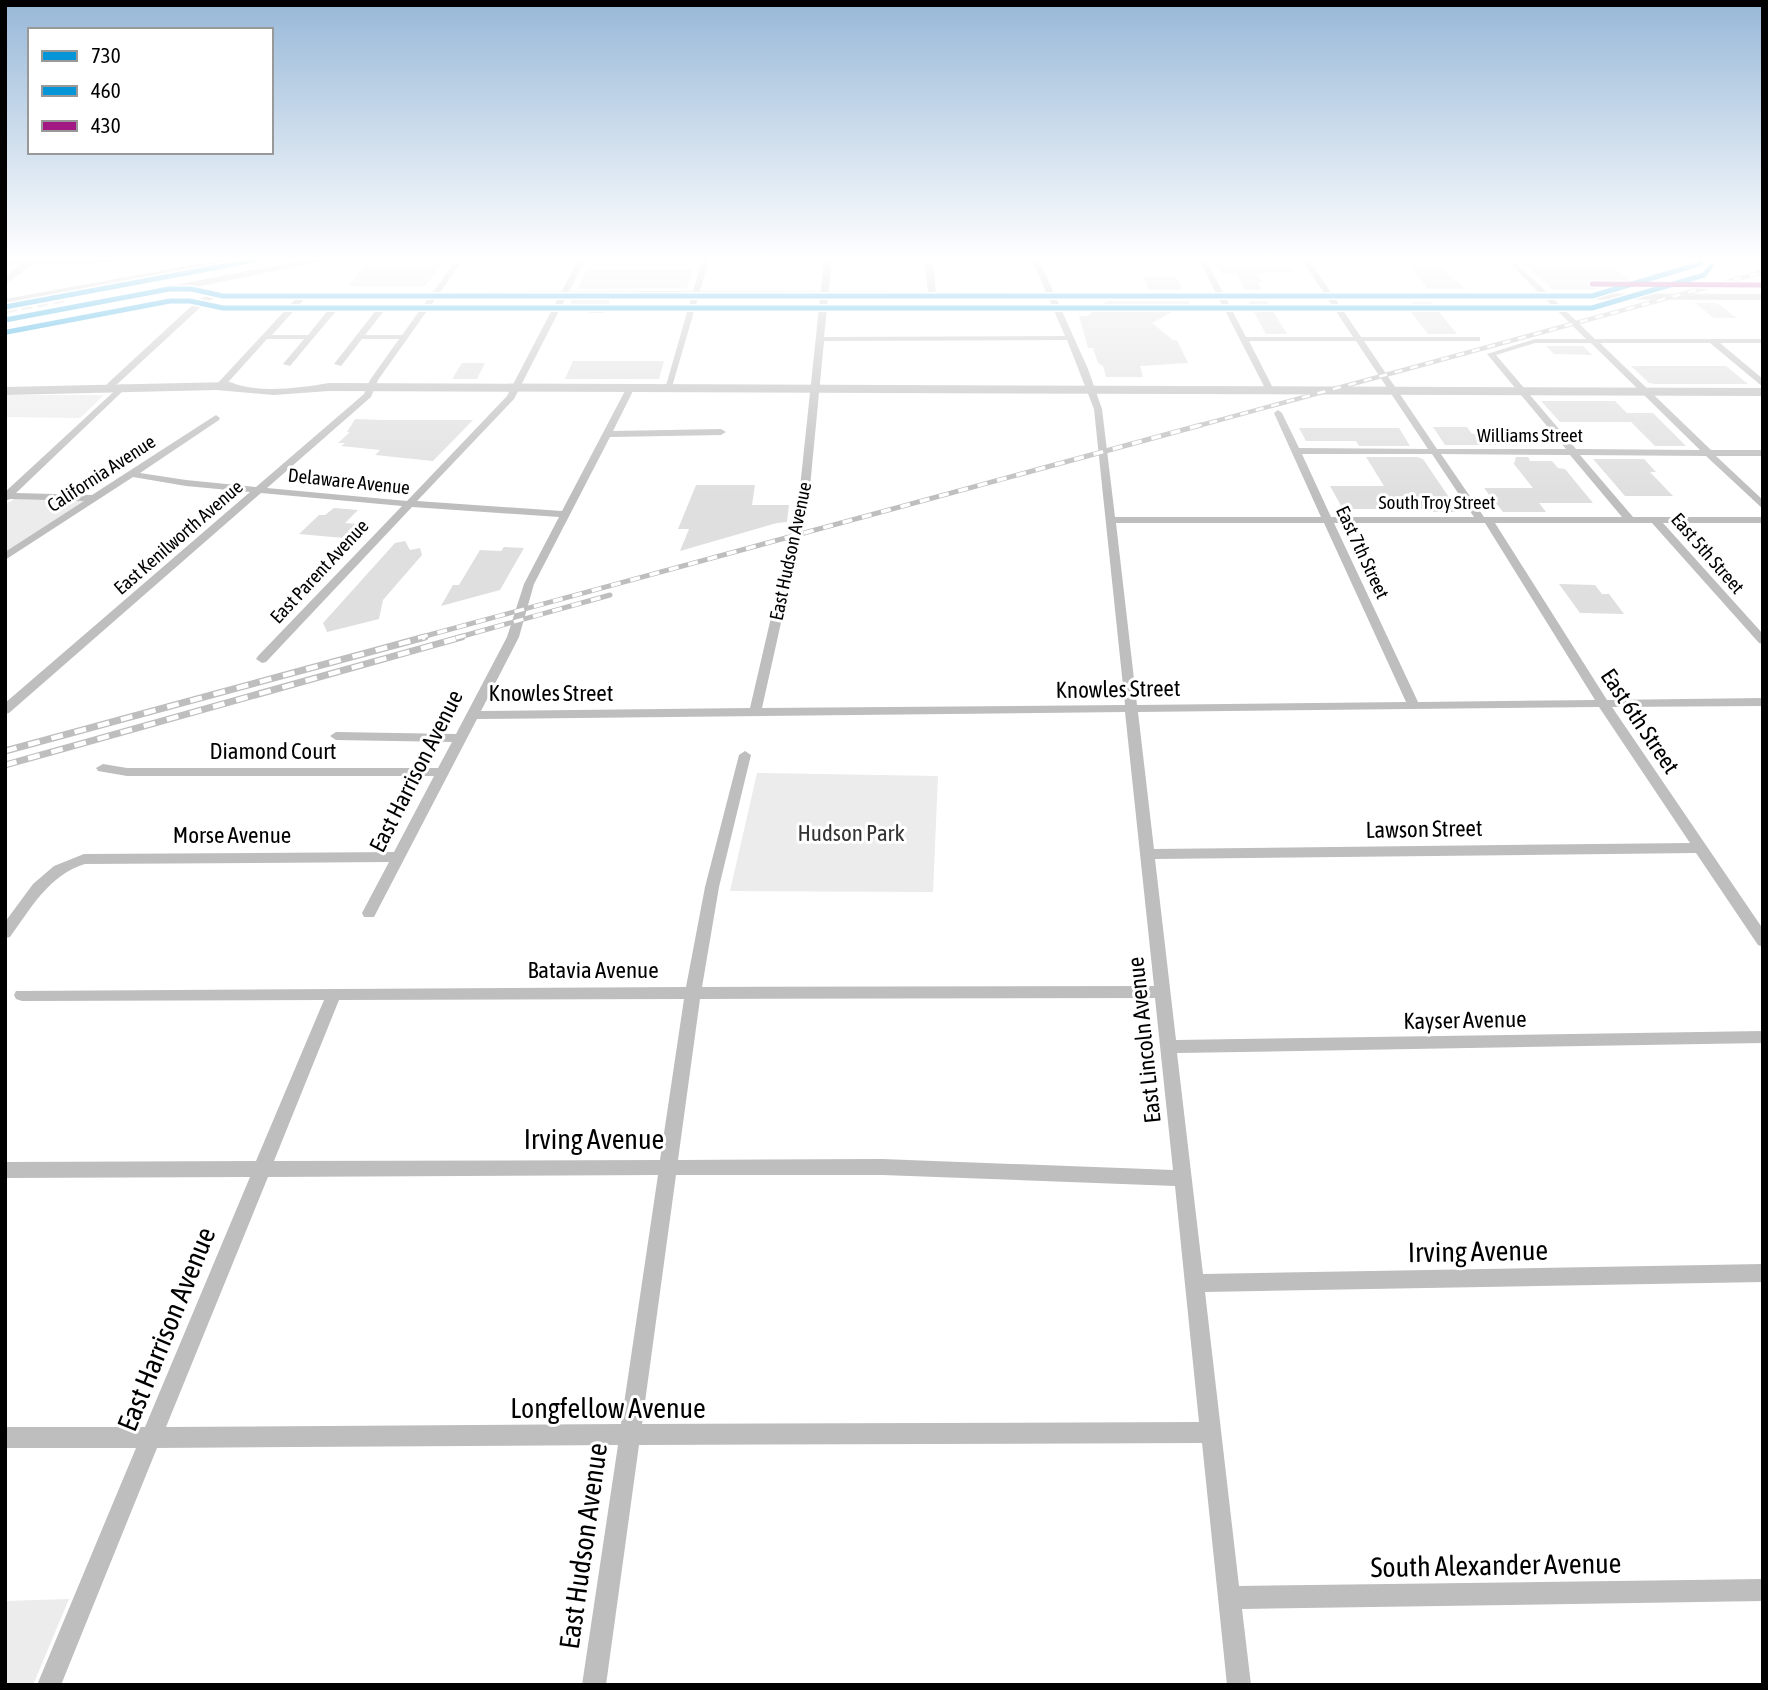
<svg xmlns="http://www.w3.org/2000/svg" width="1768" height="1690" font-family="'Asap Condensed',sans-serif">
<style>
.green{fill:#ececec}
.building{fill:#dfdfdf}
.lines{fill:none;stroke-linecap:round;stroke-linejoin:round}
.major-tunnel{stroke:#d9d9d9;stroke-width:11;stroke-dasharray:11 5;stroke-linecap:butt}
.minor{fill:#bebebe;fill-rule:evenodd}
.major{fill:#bebebe;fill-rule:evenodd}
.highway{fill:#bebebe;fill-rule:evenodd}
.rail-far2-casing{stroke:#bebebe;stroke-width:4.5}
.rail-far1-casing{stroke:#bebebe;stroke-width:5}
.rail-casing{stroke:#bebebe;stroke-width:7}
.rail-far2{stroke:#fff;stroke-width:2.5;stroke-dasharray:8;stroke-linecap:butt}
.rail-far1{stroke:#fff;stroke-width:3.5;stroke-dasharray:10;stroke-linecap:butt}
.rail{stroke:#fff;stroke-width:4.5;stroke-dasharray:12;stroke-linecap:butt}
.bus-1-casing{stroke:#fff;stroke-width:8}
.bus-2-casing{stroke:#fff;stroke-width:8}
.bus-3-casing{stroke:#fff;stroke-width:8}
.bus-4-casing{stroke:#fff;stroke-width:8}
.bus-1{stroke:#0696d7;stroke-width:5}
.bus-2{stroke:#0696d7;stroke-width:5}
.bus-3{stroke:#a31984;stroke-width:5}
.bus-4{stroke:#0696d7;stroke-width:5}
.labels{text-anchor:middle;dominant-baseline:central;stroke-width:6;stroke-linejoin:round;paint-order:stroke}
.far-street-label{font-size:19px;fill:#000;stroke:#fff}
.street-label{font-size:23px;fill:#000;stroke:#fff}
.park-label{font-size:23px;fill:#333;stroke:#fff}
.near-street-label{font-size:28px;fill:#000;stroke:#fff}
</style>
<rect width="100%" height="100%" fill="#fff"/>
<path class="green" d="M5,395H101L103,396L80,418L5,417Z
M15,499L86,500L5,553V504Z
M757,773L938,776L933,892L730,891Z
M69,1599L33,1685H5V1601Z"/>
<path class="building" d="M1214,260H1286L1294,272L1257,273L1263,282H1258L1262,290H1245L1236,274H1221Z
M1406,260H1434L1465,289H1428Z
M1522,260H1561L1566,265H1609L1631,280L1590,290H1553Z
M385,263H443L425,286H348L364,267Z
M587,269H693L687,288L578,289Z
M1150,277L1177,278L1182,290H1149L1144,278Z
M572,300H610L605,313H589L590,311H568Z
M1108,301H1188L1193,312H1172L1152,323L1173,340H1177L1188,363L1140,366L1143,377H1106L1103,366L1098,363L1093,348H1088L1079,316H1088L1094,309Z
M1251,301H1267L1287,334H1266L1249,303Z
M1411,302H1431L1457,334H1428L1410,311H1418Z
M1695,303H1717L1737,318H1714Z
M1546,346H1583L1592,355L1554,354Z
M573,361H664L659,379H565Z
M462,363H485L477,379H452Z
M1631,366H1726L1748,384H1655L1649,383Z
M1541,401H1615L1627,413H1653L1686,446H1655L1631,422H1560Z
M355,419L384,420H473L433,461L375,455L380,450L341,446L345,443H338L350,432H347Z
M1433,427H1467L1472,434H1504L1512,445H1445Z
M1299,428H1399L1410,446H1359L1356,441H1306Z
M1366,457H1417L1423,459L1459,512H1432L1430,509H1343L1330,486H1384Z
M1516,457H1528L1530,461H1552L1558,468L1565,469L1593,503H1539L1546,512H1503L1484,488H1533L1514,464Z
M1593,459H1644L1656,472H1650L1673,496H1625Z
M696,485H755L752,505H789L787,522L777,523L680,551L689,529H678Z
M334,508L358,510L345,523L357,524L344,538L299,534L319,515H325Z
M405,541L410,550L420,548L422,555L383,600L379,619L327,632L323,623L395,543Z
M504,547L524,548L500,590L441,606L453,585H459L480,550L501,551Z
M1559,584L1595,585L1602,594H1609L1624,614L1580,613Z"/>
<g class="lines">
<path class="major-tunnel" d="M5,308L65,297"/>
<path class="minor" d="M456,260H463L378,380L371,397L267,488L407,501L507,396L578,260H585L514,399L417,501L562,511L627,387L631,384L635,387L613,431L721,429L726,432L721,435L610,437L534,584L519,637L481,711L750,708L799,497L824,260H832L824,337L1065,336L1032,260H1039L1088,369L1102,409L1115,517H1321L1274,413L1278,410L1282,413L1299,448L1428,449L1356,341H1249L1275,392L1268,394L1199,260H1206L1246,337H1353L1302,260H1309L1361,337H1480V341H1364L1437,449H1566L1487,354L1535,339H1586L1506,260H1513L1595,339H1763V343H1720L1763,379V387L1710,343H1600L1711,450H1763V456H1716L1763,500V509L1706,456L1580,455L1633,517H1763V523H1663L1763,634V644L1759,643L1652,523H1495L1607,700L1763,698V706L1612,707L1763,929V947L1758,945L1696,853L1155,859L1176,1040L1763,1031V1043L1177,1053L1203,1274L1763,1264V1282L1205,1292L1239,1586L1763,1579V1601L1242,1609L1251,1685H1227L1202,1443L639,1445L606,1685H582L618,1445L157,1448L61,1685H37L136,1448H5V1427H145L250,1177L5,1178V1162L256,1161L324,1000L22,1001L16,999L14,995L16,991L686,987L705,887L739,755L745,751L751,755L719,887L702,987L1154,986L1125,712L477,719L374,917H364L362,913L389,862L85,864C49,875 31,908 10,937L5,938V922L33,884L54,866L84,854L394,852L434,776H127L98,771L96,768L103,764L127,768H438L452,742L336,740L330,736L336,732L456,734L507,637L524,584L559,517L412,507L266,662L262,663L256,659L258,656L402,506L261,493L9,713L5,714V703L250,492L186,486L133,477L5,560V552L84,501L10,499L5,501V492L122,384L125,385V389L16,493L92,495L216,415L220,418L219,420L140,473L186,480L256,487L364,394L370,380L399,339H362L341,366L334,364L377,309L384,311L365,335H402ZM1067,340L1094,409L1125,705L762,708L809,497L824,341ZM1535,343H1591L1700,450L1576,449L1496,355ZM1302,454H1432L1474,517H1331ZM1441,454L1570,455L1622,517H1484ZM1116,523H1324L1406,702L1137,705ZM1334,523H1485L1595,700L1418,702ZM1599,707L1690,843L1154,849L1138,712ZM1155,998L1173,1170L882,1159L678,1160L700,999ZM684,999L660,1160L274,1161L339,1000ZM658,1175L621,1424L166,1427L268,1177ZM676,1175H882L1175,1186L1199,1422L642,1424Z
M702,260H709L672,387L665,389Z
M925,260H933L936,294L932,296L928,294Z
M1697,260H1704L1702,266L1595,298L1588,296L1696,263Z
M302,292L309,294L272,335H308L329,309L336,311L290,366L283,364L304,339H267L222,389H216V385Z
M214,293H217V297L205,303L113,388H107V384L199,299Z"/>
<path class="major" d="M5,260H119L114,263L5,265Z
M220,260H243L5,305V299Z
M306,260H328L196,287L223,293L650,291L1763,294V300L650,297L223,299L191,292H169L5,323V317Z
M230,382C258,394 299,388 329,383L1763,388V396L329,391L274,395L216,390L5,395V387Z"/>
<path class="highway" d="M28,260H40L5,284V276Z"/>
<g class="rail-far2-casing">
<path id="rail-far2" d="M1194,427L1763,272"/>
</g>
<g class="rail-far1-casing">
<path id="rail-far1" d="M418,638L1201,425
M456,638L610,595"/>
</g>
<g class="rail-casing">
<path id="rail" d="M5,751L425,637
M5,765L462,637"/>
</g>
<use href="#rail-far2" class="rail-far2"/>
<use href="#rail-far1" class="rail-far1"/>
<use href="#rail" class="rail"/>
<g class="bus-1-casing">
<path id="bus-1" d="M5,320L169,289H191L223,296H1592L1699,264L1701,260"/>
</g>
<g class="bus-2-casing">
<path id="bus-2" d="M7,332L170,301H190L223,308H1592L1704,275L1712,265"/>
</g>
<g class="bus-3-casing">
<path id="bus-3" d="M1592,284L1763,285"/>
</g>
<g class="bus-4-casing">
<path id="bus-4" d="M5,307L256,260"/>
</g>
<use href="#bus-1" class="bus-1"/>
<use href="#bus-2" class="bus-2"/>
<use href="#bus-3" class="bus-3"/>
<use href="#bus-4" class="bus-4"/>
</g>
<linearGradient id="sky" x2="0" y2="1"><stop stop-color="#97b8d8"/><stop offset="0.52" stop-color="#fff"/><stop offset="1" stop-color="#fff" stop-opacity="0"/></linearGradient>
<rect width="1768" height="497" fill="url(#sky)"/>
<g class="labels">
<g class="far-street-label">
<text x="1530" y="435">Williams Street</text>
<text transform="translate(101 473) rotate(-33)">California Avenue</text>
<text transform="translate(349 481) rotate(6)">Delaware Avenue</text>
<text x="1437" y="502">South Troy Street</text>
<text transform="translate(178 537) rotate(-41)">East Kenilworth Avenue</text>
<text transform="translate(790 551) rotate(-78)">East Hudson Avenue</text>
<text transform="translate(1363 552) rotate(65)">East 7th Street</text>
<text transform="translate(1708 553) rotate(49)">East 5th Street</text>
<text transform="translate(319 571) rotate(-47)">East Parent Avenue</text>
</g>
<g class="street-label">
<text transform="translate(1118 689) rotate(-1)">Knowles Street</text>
<text x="551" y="693">Knowles Street</text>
<text transform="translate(1640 721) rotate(56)">East 6th Street</text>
<text x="273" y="751">Diamond Court</text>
<text transform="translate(416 771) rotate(-63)">East Harrison Avenue</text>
<text transform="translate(1424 829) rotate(-1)">Lawson Street</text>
<text x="232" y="835">Morse Avenue</text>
<text x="593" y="970">Batavia Avenue</text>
<text transform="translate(1465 1020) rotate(-1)">Kayser Avenue</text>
<text transform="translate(1144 1040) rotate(-96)">East Lincoln Avenue</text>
</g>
<g class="park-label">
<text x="851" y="833">Hudson Park</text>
</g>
<g class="near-street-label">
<text x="594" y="1139">Irving Avenue</text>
<text transform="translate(1478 1251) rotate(-1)">Irving Avenue</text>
<text transform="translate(166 1329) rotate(-68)">East Harrison Avenue</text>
<text x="608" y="1408">Longfellow Avenue</text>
<text transform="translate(583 1546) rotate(-82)">East Hudson Avenue</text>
<text transform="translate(1496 1565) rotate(-1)">South Alexander Avenue</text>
</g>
</g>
<rect width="1768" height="1690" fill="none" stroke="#000000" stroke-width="14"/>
<rect x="28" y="28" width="245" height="126" fill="#ffffff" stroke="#999999" stroke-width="2"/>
<rect x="42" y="51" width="35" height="10" fill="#0696d7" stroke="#999999" stroke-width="2"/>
<text x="91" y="63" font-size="21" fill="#000000">730</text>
<rect x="42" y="86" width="35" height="10" fill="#0696d7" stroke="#999999" stroke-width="2"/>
<text x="91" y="98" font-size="21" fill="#000000">460</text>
<rect x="42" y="121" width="35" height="10" fill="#a31984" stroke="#999999" stroke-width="2"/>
<text x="91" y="133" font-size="21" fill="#000000">430</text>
</svg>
